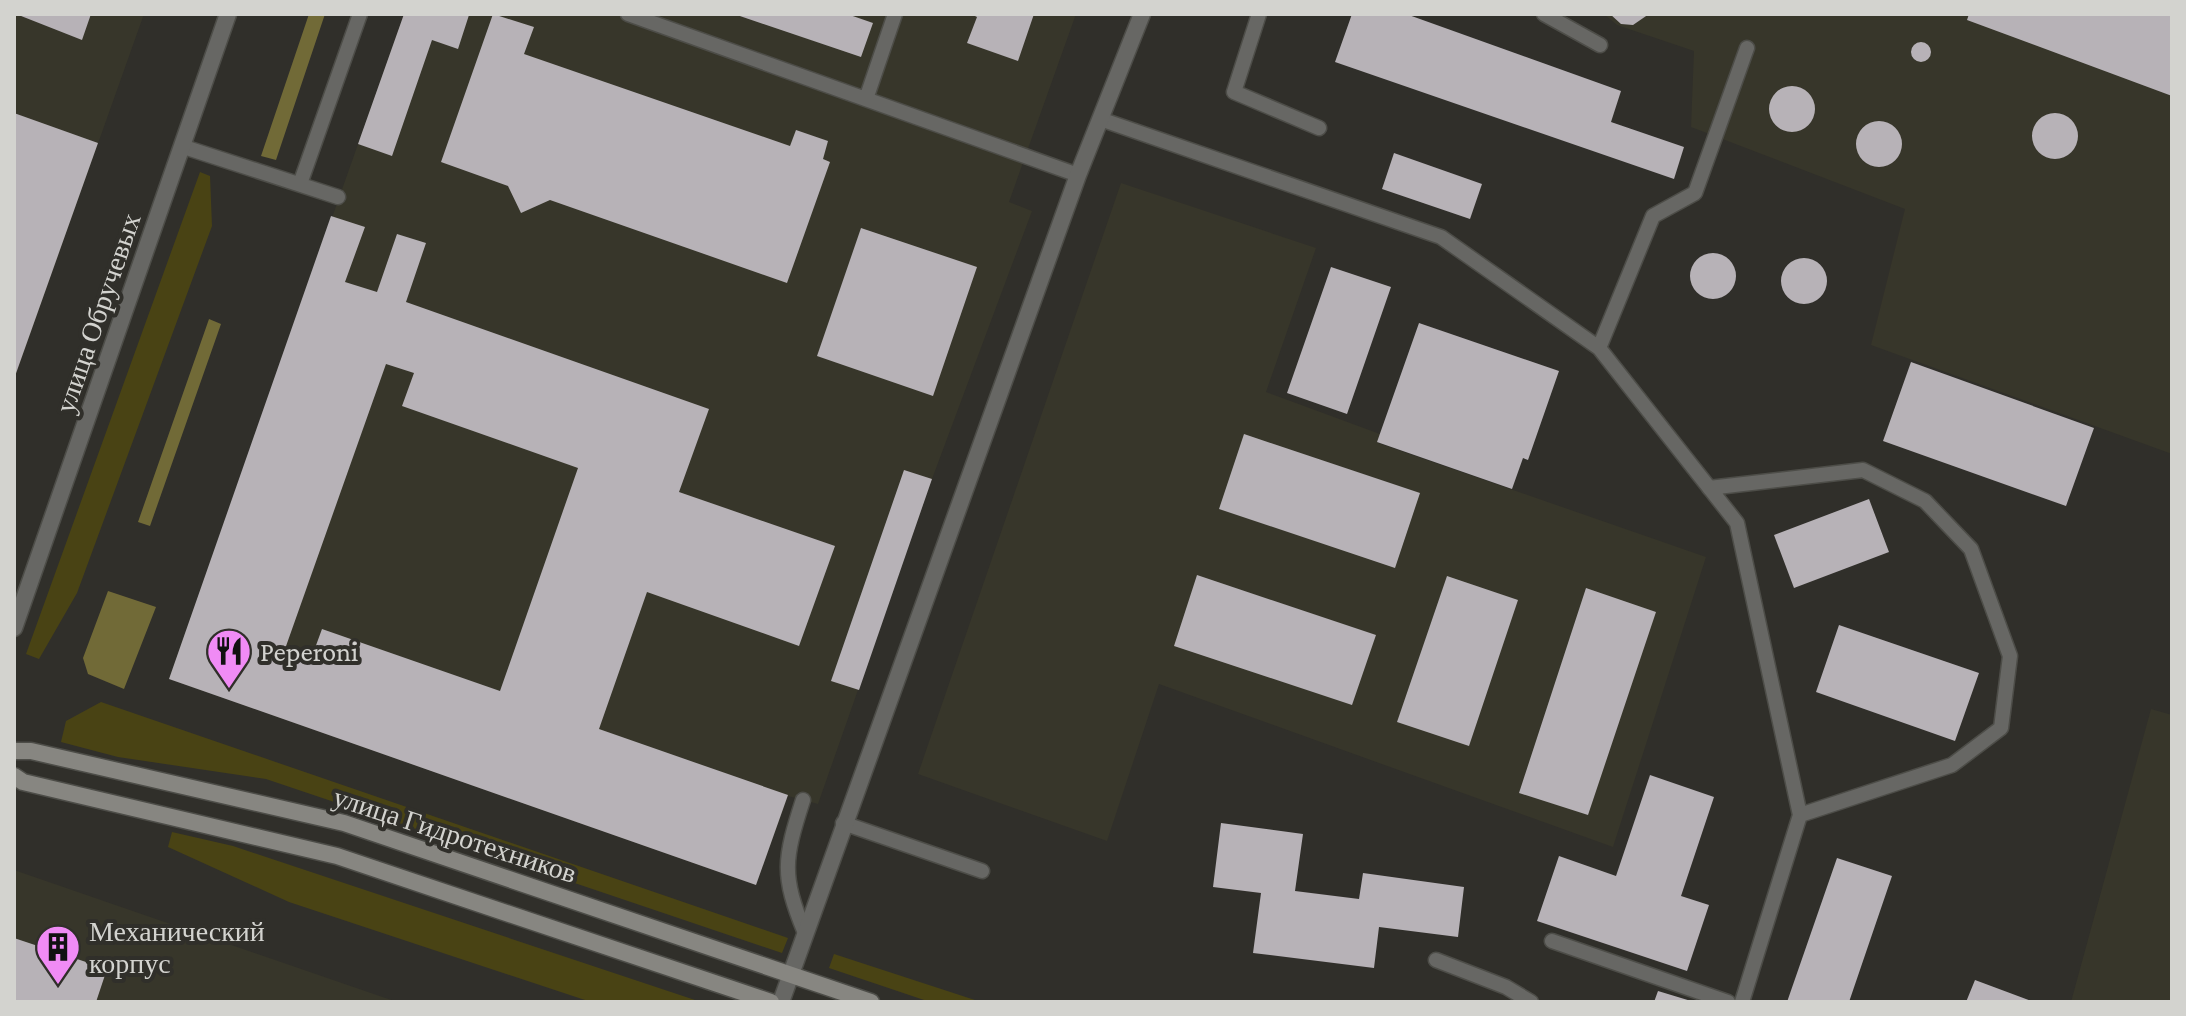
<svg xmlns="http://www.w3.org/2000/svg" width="2186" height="1016" font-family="'Crimson Pro',serif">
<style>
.built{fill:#37362a}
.green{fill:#494314}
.forest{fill:#716a37}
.building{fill:#b7b2b7;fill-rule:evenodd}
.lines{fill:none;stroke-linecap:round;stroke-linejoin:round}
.lane-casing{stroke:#4d4d48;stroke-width:17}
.street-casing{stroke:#4d4d48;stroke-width:19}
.secondary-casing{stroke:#4d4d48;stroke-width:19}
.lane{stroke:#676764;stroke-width:14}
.street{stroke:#676764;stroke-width:16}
.secondary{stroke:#878681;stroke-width:16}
.labels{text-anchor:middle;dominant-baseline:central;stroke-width:8;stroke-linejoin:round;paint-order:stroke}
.street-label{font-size:28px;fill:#d3d3cf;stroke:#302f2a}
.poi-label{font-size:28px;fill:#d3d3cf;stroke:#302f2a;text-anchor:start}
</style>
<rect width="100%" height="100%" fill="#302f2a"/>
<path class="built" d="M14,14H144L14,380Z
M404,14H1076L1009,202L1032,211L932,479L818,804L788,796L756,885L169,679Z
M1604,14H2172V454L1871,345L1905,209L1691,127L1694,51L1617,25Z
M1121,183L1316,248L1266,392L1380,434L1378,443L1706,557L1613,847L1159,684L1107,841L918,774Z
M2151,709L2172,715V1002H2071Z
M14,870L397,1002H14Z"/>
<path class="green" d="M200,172L210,176L212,226L77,593L39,659L26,654Z
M101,702L788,938L782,953L266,779L118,757L61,742L66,721Z
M172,832L233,846L701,1002H591L289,902L168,847Z
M834,954L981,1002H930L829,968Z"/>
<path class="forest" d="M309,14H325L276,160L261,156Z
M209,319L221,324L150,526L138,522Z
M108,591L156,607L124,689L88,674L83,658Z"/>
<path class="building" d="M16,14H91L82,40Z
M404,14L469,15L458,49L432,40L392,156L358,144Z
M493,14L534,27L524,54L790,146L796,130L828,141L823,159L830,162L787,283L550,200L521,213L508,186L441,162Z
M734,14H847L873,23L861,57Z
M971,14H1034L1018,61L967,43L977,17Z
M1352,14H1406L1621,91L1611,122L1684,147L1674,179L1335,62Z
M1610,14H1649L1633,25L1621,24Z
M1969,14H2172V96L1967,20Z
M1911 52a10 10 0 1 1 20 0a10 10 0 1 1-20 0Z
M1769 109a23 23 0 1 1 46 0a23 23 0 1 1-46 0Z
M2032 136a23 23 0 1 1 46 0a23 23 0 1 1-46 0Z
M14,113L98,143L14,379Z
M1856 144a23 23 0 1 1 46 0a23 23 0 1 1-46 0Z
M1394,153L1482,184L1470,219L1382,189Z
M331,216L365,227L345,282L377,292L397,234L426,243L406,302L709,409L679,492L835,546L799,646L647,592L599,729L788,795L756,885L169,679ZM386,364L414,373L402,406L578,468L500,691L322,629L311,659L285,649Z
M861,228L977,267L933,396L817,356Z
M1690 276a23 23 0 1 1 46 0a23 23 0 1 1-46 0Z
M1781 281a23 23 0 1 1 46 0a23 23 0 1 1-46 0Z
M1331,267L1391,287L1347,414L1287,393Z
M1419,323L1559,371L1528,460L1523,458L1512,489L1377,442Z
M1911,362L2094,428L2066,506L1883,441Z
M1244,434L1420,493L1395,568L1219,509Z
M904,470L932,479L859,690L831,681Z
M1869,499L1889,552L1794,588L1774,535Z
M1197,575L1376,635L1352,705L1174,646Z
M1447,576L1518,600L1469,746L1397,722Z
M1586,588L1656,612L1588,815L1519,793Z
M1839,625L1979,673L1955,741L1816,692Z
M1650,775L1714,797L1681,896L1709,905L1687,971L1537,921L1559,856L1616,876Z
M1221,823L1303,834L1295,891L1359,899L1363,873L1464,887L1458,937L1379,927L1374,968L1253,953L1261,893L1213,887Z
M1837,858L1892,876L1849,1002H1787Z
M14,938L107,969L96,1002H14Z
M1975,980L2034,1002H1966Z
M1658,991L1691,1001V1002H1654Z"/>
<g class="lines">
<g class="lane-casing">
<path id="lane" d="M628,14L1078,175
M1259,14L1234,92L1319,128
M1544,14L1600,45
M866,99L895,14
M1103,120L1441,237L1599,348L1737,523L1800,815L1742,1002
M184,147L338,197
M300,184L360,14
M1599,348L1653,216L1695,193L1747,48
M1709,488L1863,470L1925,501L1971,549L2010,656L2001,728L1952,765L1800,815
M803,800C784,859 781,875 805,933
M843,823L982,871
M1552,941L1728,1002
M1436,960L1506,987L1531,1002"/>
</g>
<g class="street-casing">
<path id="street" d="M14,628L228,14
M781,1002L1078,175L1142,14"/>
</g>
<g class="secondary-casing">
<path id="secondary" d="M14,751H31L344,823L871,1002
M14,776L23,782L337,856L771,1002"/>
</g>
<use href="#lane" class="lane"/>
<use href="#street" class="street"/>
<use href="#secondary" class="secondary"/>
</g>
<defs>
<g id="restaurant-pin" transform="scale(2.3)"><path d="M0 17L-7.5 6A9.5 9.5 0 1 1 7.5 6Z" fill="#f08bf5" stroke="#302f2a"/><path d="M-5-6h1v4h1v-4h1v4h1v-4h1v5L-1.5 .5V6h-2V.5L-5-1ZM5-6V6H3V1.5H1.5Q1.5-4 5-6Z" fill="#111"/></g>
<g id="building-pin" transform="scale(2.3)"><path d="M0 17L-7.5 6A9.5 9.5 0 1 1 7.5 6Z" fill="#f08bf5" stroke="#302f2a"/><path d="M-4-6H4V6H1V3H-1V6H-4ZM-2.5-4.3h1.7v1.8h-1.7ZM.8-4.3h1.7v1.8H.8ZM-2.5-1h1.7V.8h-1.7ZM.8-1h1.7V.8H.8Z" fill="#111"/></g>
</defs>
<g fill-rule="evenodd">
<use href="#restaurant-pin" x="229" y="651"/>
<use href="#building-pin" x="58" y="947"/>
</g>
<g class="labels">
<g class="street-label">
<text transform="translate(98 313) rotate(-71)">улица Обручевых</text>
<text transform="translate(455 835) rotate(18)">улица Гидротехников</text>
</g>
<g class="poi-label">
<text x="260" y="651">Peperoni</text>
<text x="89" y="931">Механический<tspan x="89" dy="32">корпус</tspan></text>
</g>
</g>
<rect width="2186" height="1016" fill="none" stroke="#d3d3cf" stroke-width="32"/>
</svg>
